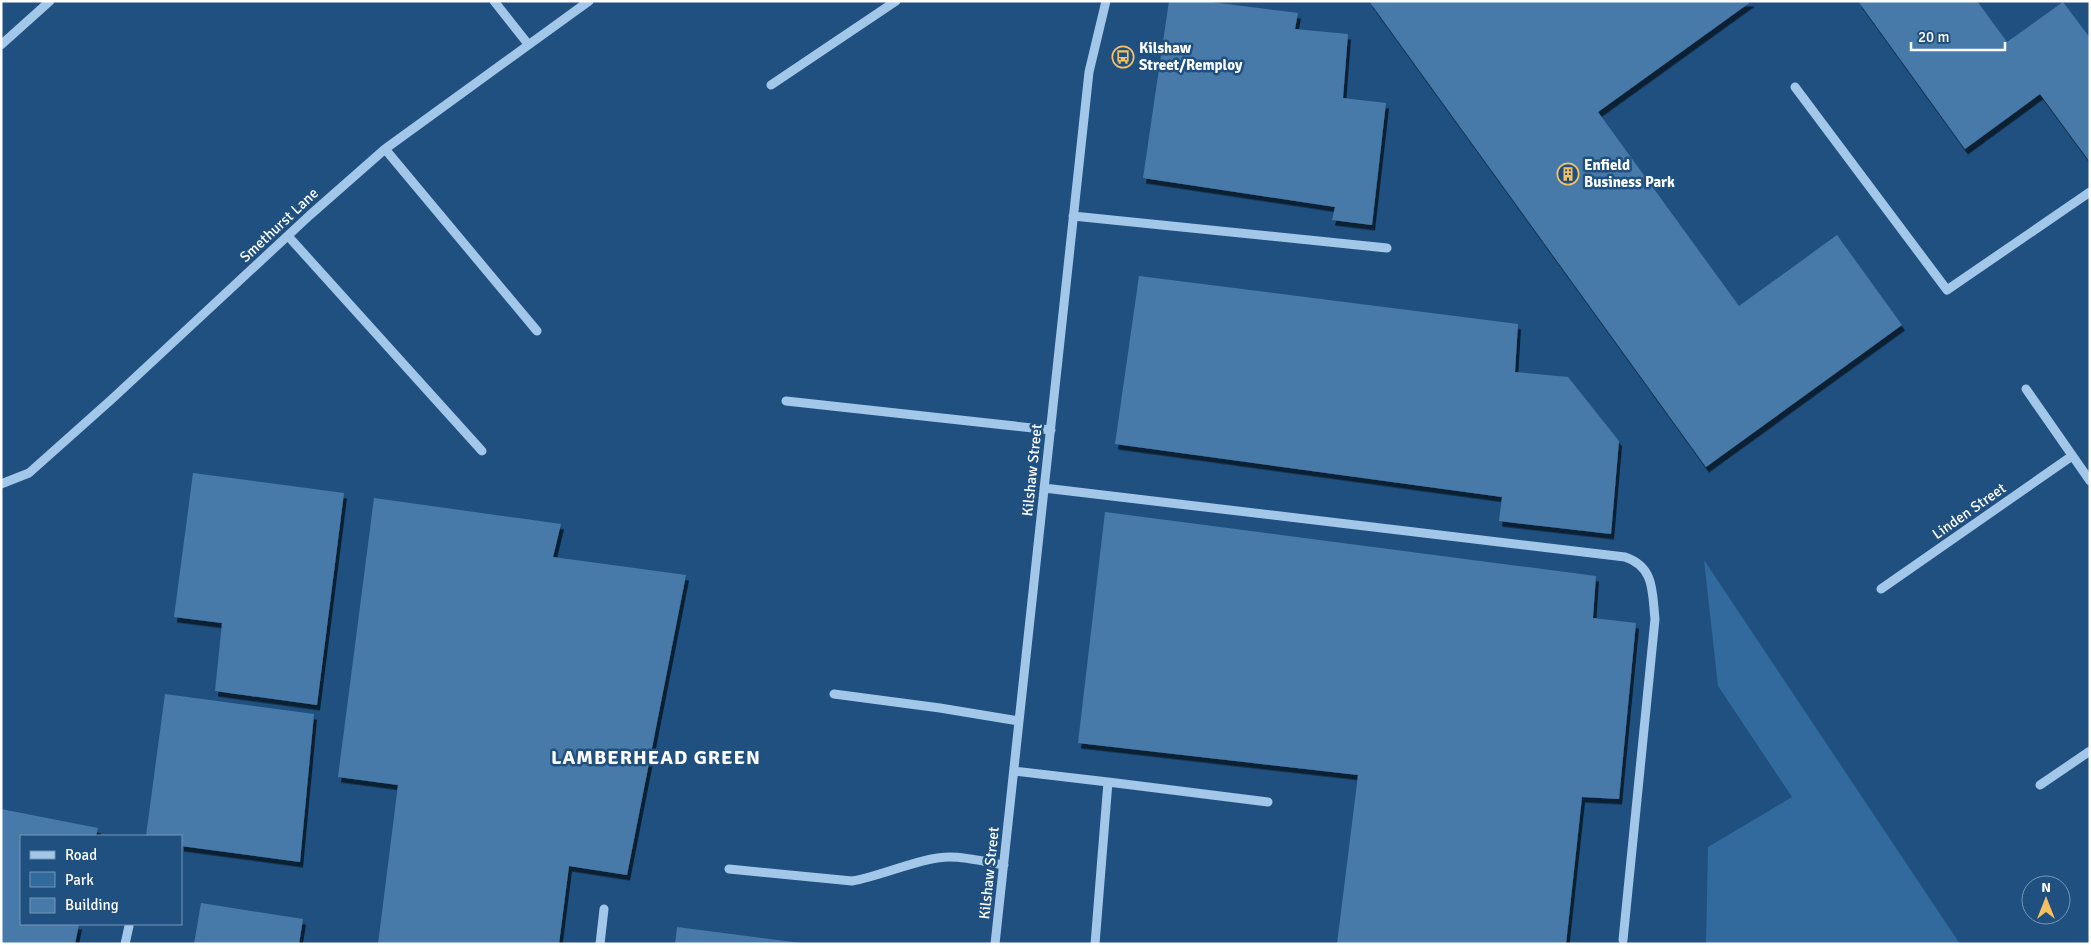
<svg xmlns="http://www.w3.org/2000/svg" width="2091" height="945" font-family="Signika,sans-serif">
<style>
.green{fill:#326a9e}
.building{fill:#477aa9;filter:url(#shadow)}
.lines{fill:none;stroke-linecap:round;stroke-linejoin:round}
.minor{stroke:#a3c7e8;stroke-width:9}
.labels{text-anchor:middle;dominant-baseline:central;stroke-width:5;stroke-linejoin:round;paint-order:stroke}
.poi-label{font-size:15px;font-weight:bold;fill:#fff;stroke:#1f5080;text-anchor:start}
.street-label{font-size:15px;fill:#fff;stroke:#1f5080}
.district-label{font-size:20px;font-weight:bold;letter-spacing:1px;fill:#fff;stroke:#1f5080}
</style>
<defs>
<filter id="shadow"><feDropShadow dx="3" dy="5.5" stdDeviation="0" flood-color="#0009"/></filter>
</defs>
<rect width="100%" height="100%" fill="#1f5080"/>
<path class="green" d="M1704,560L1960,944H1706L1708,847L1792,797L1718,686Z"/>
<path class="building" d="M1169,1H1204L1298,13L1295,29L1348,34L1343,98L1386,103L1372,225L1332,220L1335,207L1143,178Z
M1369,1H1752L1598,112L1739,306L1837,235L1902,325L1706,467Z
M1858,1H1977L2007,42L2063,2L2090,38V162L2040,94L1965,149Z
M1139,276L1518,324L1515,372L1568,377L1619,441L1611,534L1499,521L1502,497L1115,444Z
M193,473L344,493L317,705L215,691L222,623L174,617Z
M374,498L561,524L553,557L686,575L627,875L569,866L559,944H378L398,785L338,777Z
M1105,512L1596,576L1593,618L1636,623L1619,799L1582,797L1566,944H1337L1358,775L1078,743Z
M165,694L314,714L300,862L181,846V836H146Z
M1,809L98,828L96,836H21V924H79L75,944H1Z
M201,903L303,919L299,944H194Z
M677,927L801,943V944H675Z"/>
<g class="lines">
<path class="minor" d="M494,1L528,44
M1,45L50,1
M771,85L896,1
M1795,87L1947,290L2090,192
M385,149L537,331
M1073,216L1387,248
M288,236L482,451
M2026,389L2090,481
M786,401L1051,430
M1,484L29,473L112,399L310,215L385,149L589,1
M1044,488L1625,557C1655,567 1652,592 1655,619L1623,940
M1881,589L2072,456
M834,694L940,708L1019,721
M1014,771L1108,782L1095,944
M1108,782L1268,802
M2040,785L2090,751
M729,869L852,881C882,876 921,857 950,857C967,857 987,862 1004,865
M125,944L129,926
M600,944L604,909
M995,944L1089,72L1106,1"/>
</g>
<defs>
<g id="bus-ring" transform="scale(1.125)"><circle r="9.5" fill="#1f5080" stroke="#f7c163" stroke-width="1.5"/><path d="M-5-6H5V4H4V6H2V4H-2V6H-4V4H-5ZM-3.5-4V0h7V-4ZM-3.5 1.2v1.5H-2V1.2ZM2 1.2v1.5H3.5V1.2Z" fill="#f7c163"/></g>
<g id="building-ring" transform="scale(1.125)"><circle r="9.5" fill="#1f5080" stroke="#f7c163" stroke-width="1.5"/><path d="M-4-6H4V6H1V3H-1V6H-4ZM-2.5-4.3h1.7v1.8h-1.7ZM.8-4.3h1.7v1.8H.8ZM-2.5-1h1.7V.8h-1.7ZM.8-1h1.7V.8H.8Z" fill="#f7c163"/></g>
</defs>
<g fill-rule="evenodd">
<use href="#bus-ring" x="1123" y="57"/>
<use href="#building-ring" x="1568" y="174"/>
</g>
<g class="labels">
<g class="poi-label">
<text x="1139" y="48">Kilshaw<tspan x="1139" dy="17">Street/Remploy</tspan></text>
<text x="1584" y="165">Enfield<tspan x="1584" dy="17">Business Park</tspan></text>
</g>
<g class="street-label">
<text transform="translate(279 225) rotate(-43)">Smethurst Lane</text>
<text transform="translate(1032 470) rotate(-84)">Kilshaw Street</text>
<text transform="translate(1969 511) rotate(-35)">Linden Street</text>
<text transform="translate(989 873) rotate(-84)">Kilshaw Street</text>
</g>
<g class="district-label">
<text x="656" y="757">LAMBERHEAD GREEN</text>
</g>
</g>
<rect width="2091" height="945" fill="none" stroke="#ffffff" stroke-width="5"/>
<rect x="20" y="835" width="162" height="90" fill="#1f5080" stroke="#7996b3"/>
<rect x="30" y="851" width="25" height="8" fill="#a3c7e8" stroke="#7996b3"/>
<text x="65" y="860" font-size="15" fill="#ffffff">Road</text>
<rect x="30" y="872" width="25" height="15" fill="#326a9e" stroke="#7996b3"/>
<text x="65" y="885" font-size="15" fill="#ffffff">Park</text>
<rect x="30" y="898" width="25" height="15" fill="#477aa9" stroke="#7996b3"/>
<text x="65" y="910" font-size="15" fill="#ffffff">Building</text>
<g transform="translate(2046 900)"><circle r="24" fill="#1f5080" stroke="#7996b3"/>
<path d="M0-4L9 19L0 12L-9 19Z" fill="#f7c163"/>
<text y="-8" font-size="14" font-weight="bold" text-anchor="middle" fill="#ffffff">N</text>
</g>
<path d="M1911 42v8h94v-8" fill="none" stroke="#ffffff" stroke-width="2.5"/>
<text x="1918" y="42" font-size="15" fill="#ffffff" stroke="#1f5080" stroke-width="4" paint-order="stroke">20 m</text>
</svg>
